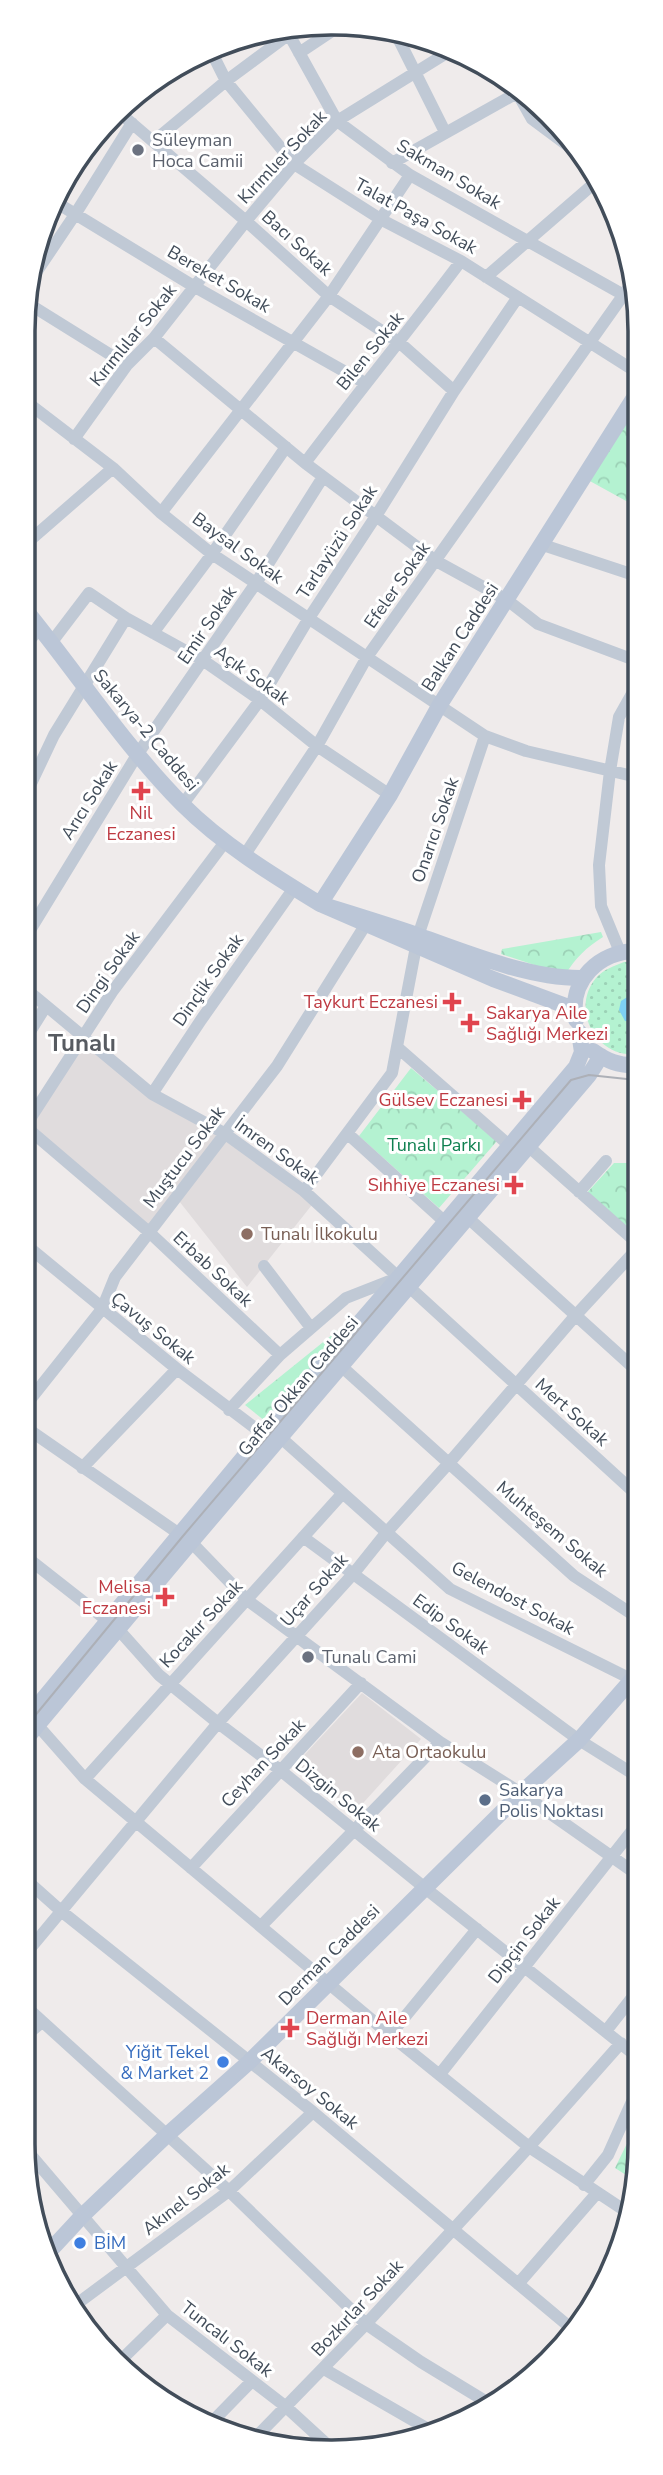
<svg xmlns="http://www.w3.org/2000/svg" width="663" height="2475" font-family="'Nunito Sans',sans-serif">
<style>
.education{fill:#e0dcdd}
.grass{fill:url(#grass-dots)}
.forest{fill:url(#forest-crowns)}
.water{fill:#7dd0f3}
.lines{fill:none;stroke-linecap:round;stroke-linejoin:round}
.minor{stroke:#c0c9d5;stroke-width:12}
.secondary{stroke:#bbc6d7;stroke-width:16}
.tram{stroke:#adb0b7;stroke-width:2}
.worship-dot{fill:#6b7280;stroke:#fff;stroke-width:2.5}
.health-dot{fill:#e0444e;stroke:#fff;stroke-width:2.5}
.education-dot{fill:#8d6e63;stroke:#fff;stroke-width:2.5}
.service-dot{fill:#5c6f8a;stroke:#fff;stroke-width:2.5}
.shop-dot{fill:#3f7fe0;stroke:#fff;stroke-width:2.5}
.labels{text-anchor:middle;dominant-baseline:central;stroke-width:6;stroke-linejoin:round;paint-order:stroke}
.worship-label{font-size:18px;fill:#5b616d;stroke:#fff;text-anchor:start}
.street-label{font-size:18px;fill:#424d5a;stroke:#fff}
.health-label{font-size:18px;fill:#be3a42;stroke:#fff;text-anchor:end}
.park-label{font-size:18px;fill:#0f8050;stroke:#fff}
.education-label{font-size:18px;fill:#785e54;stroke:#fff;text-anchor:start}
.service-label{font-size:18px;fill:#4e5e75;stroke:#fff;text-anchor:start}
.shop-label{font-size:18px;fill:#366cbe;stroke:#fff;text-anchor:end}
.district-label{font-size:24px;font-weight:bold;fill:#575b61;stroke:#fff}
.rim{fill:none;stroke:#424d5a;stroke-width:3.5}
</style>
<defs>
<pattern id="grass-dots" width="8" height="8" patternUnits="userSpaceOnUse" patternTransform="scale(1.75)"><rect width="8" height="8" fill="#b4f2d1"/><path d="M2 2h.1M6 6h.1" fill="none" stroke="#9cd1b6" stroke-width="1.8" stroke-linecap="round"/></pattern>
<pattern id="forest-crowns" width="20" height="18" patternUnits="userSpaceOnUse" patternTransform="scale(1.75)"><rect width="20" height="18" fill="#b4f2d1"/><path d="M2 6a3 3 0 1 1 6 0M12 15a3 3 0 1 1 6 0" fill="none" stroke="#9cd1b6"/></pattern>
</defs>
<rect width="100%" height="100%" fill="#efebeb"/>
<path class="education" d="M84,1039L152,1094L224,1134L315,1201L247,1287L179,1201L149,1232L26,1125Z
M362,1693L421,1739L355,1812L295,1765Z"/>
<path class="grass" d="M624,962H637L636,1054C596,1058 570,1009 596,978C604,969 614,966 624,962Z"/>
<path class="forest" d="M637,401V507L588,480Z
M601,932L603,937C586,948 576,957 565,975L501,954L502,949Z
M411,1068L497,1141L439,1208L359,1136Z
M614,1163H636V1242L584,1196Z
M358,1314L265,1421L245,1405Z
M635,2127L634,2180L615,2168Z"/>
<path class="water" d="M629,996H636V1023L625,1021L619,1010L621,1001Z"/>
<g class="lines">
<path class="minor" d="M286,29L337,121L410,175L638,303
M394,30L445,132
M212,53L226,81L294,164L382,220L461,261L638,373
M299,53L335,29
M514,87L532,119L583,157
M121,114L246,221L329,296L400,343L454,391
M154,141L226,81L288,35
M392,163L517,93
M57,203L195,287L365,383
M486,277L598,180
M29,283L76,213L132,123
M29,304L127,365
M154,338L305,463L436,561L507,600L538,624L637,661
M28,403L113,468L161,513L212,554L485,736L526,751L637,777
M74,439L127,365L154,338L246,221L294,164L337,121L450,51
M305,463C356,395 410,329 461,261
M161,513L329,296L410,175
M28,542L113,468
M540,544L637,576
M153,633L212,554L286,447
M27,643L40,628
M51,643L89,593L126,618L204,661L260,700L317,746L390,795
M27,792L54,735L126,618
M183,804L260,700L309,618L376,516L454,391L518,297
M244,856L317,746L367,657L634,280
M27,935L137,755L256,583L323,477
M620,952L601,906L599,865L610,771L619,717L637,685
M26,989L152,1094L224,1133L304,1191L636,1494
M26,1038L46,1006
M397,1047L510,1146
M152,1094L201,1020L294,888
M26,1125L112,992L225,842
M26,1127L149,1232L280,1355
M348,1134L445,1222
M528,1146L636,1242
M304,1191L392,1073L418,936L485,736
M579,1192L606,1161
M467,1217L636,1370
M26,1245L177,1369L263,1434
M264,1266L311,1328
M341,1366L574,1576L635,1616
M25,1406L102,1309L115,1277L277,1066L366,924
M229,1410L280,1355L346,1298L397,1278
M25,1427L191,1542L247,1600L440,1742L521,1793L635,1873
M280,1437L450,1589L633,1680
M82,1468L177,1369
M303,1537L579,1740L635,1775
M25,1556L118,1629L159,1675L218,1723L280,1770L425,1888L635,2055
M33,1720L85,1779L390,2035L529,2147L630,2214
M85,1779L342,1494
M191,1868L361,1683
M24,1878L61,1911L313,2112L572,2329
M261,1926L440,1742
M23,1957L218,1723L354,1573L386,1533L449,1463L576,1315L636,1250
M23,2004L229,2191L366,2324L421,2362L490,2404
M606,2031L635,1994
M390,2035L477,1929
M23,2038L42,2022
M440,2074L635,1827
M23,2146L167,2315L285,2406L332,2449
M584,2185L608,2155L635,2095
M518,2284L597,2193
M74,2306L229,2191L313,2112
M119,2362L167,2315
M324,2369L435,2433
M210,2424L252,2381
M256,2437L366,2324L529,2147L621,2043"/>
<path class="secondary" d="M28,613C79,676 124,745 182,804C222,844 271,874 320,904L390,795L439,706L637,393
M574,1009L493,979L320,904C352,914 385,924 417,935C467,953 531,979 583,978
M576,1020C568,981 599,951 637,951
M593,1051C607,1061 619,1066 636,1065
M24,1722L263,1434L399,1277L576,1067L582,1052L579,1032
M24,1741L191,1542L589,1075L601,1056
M45,2256L83,2215L167,2135L249,2062L521,1793L579,1740L635,1676"/>
<path class="tram" d="M24,1729L183,1536L571,1080L589,1075L636,1080"/>
</g>
<g class="worship-dot">
<circle cx="138" cy="150" r="7"/>
<circle cx="308" cy="1657" r="7"/>
</g>
<g class="health-dot">
<path d="M137.5 780.5h7v7h7v7h-7v7h-7v-7h-7v-7h7z"/>
<path d="M448.5 991.5h7v7h7v7h-7v7h-7v-7h-7v-7h7z"/>
<path d="M466.5 1012.5h7v7h7v7h-7v7h-7v-7h-7v-7h7z"/>
<path d="M518.5 1089.5h7v7h7v7h-7v7h-7v-7h-7v-7h7z"/>
<path d="M510.5 1174.5h7v7h7v7h-7v7h-7v-7h-7v-7h7z"/>
<path d="M161.5 1586.5h7v7h7v7h-7v7h-7v-7h-7v-7h7z"/>
<path d="M286.5 2017.5h7v7h7v7h-7v7h-7v-7h-7v-7h7z"/>
</g>
<g class="education-dot">
<circle cx="247" cy="1234" r="7"/>
<circle cx="358" cy="1752" r="7"/>
</g>
<circle class="service-dot" cx="485" cy="1800" r="7"/>
<g class="shop-dot">
<circle cx="223" cy="2062" r="7"/>
<circle cx="80" cy="2243" r="7"/>
</g>
<g class="labels">
<g class="worship-label">
<text x="152" y="140">Süleyman<tspan x="152" dy="21">Hoca Camii</tspan></text>
<text x="322" y="1657">Tunalı Cami</text>
</g>
<g class="street-label">
<text transform="translate(282 157) rotate(-47)">Kırımlıer Sokak</text>
<text transform="translate(449 174) rotate(31)">Sakman Sokak</text>
<text transform="translate(416 216) rotate(29)">Talat Paşa Sokak</text>
<text transform="translate(297 243) rotate(42)">Bacı Sokak</text>
<text transform="translate(219 279) rotate(30)">Bereket Sokak</text>
<text transform="translate(133 335) rotate(-51)">Kırımlılar Sokak</text>
<text transform="translate(370 351) rotate(-51)">Bilen Sokak</text>
<text transform="translate(337 542) rotate(-57)">Tarlayüzü Sokak</text>
<text transform="translate(238 548) rotate(36)">Baysal Sokak</text>
<text transform="translate(397 585) rotate(-55)">Efeler Sokak</text>
<text transform="translate(207 625) rotate(-56)">Emir Sokak</text>
<text transform="translate(460 637) rotate(-57)">Balkan Caddesi</text>
<text transform="translate(252 675) rotate(36)">Açık Sokak</text>
<text transform="translate(146 730) rotate(50)">Sakarya-2 Caddesi</text>
<text transform="translate(89 800) rotate(-58)">Arıcı Sokak</text>
<text transform="translate(435 830) rotate(-71)">Onarıcı Sokak</text>
<text transform="translate(108 972) rotate(-55)">Dingi Sokak</text>
<text transform="translate(208 980) rotate(-55)">Dinçlik Sokak</text>
<text transform="translate(277 1151) rotate(36)">İmren Sokak</text>
<text transform="translate(184 1157) rotate(-53)">Muştucu Sokak</text>
<text transform="translate(213 1269) rotate(43)">Erbab Sokak</text>
<text transform="translate(153 1328) rotate(39)">Çavuş Sokak</text>
<text transform="translate(298 1386) rotate(-50)">Gaffar Okkan Caddesi</text>
<text transform="translate(572 1412) rotate(42)">Mert Sokak</text>
<text transform="translate(552 1529) rotate(40)">Muhteşem Sokak</text>
<text transform="translate(314 1590) rotate(-48)">Uçar Sokak</text>
<text transform="translate(513 1598) rotate(28)">Gelendost Sokak</text>
<text transform="translate(201 1624) rotate(-47)">Kocakır Sokak</text>
<text transform="translate(451 1624) rotate(36)">Edip Sokak</text>
<text transform="translate(263 1763) rotate(-47)">Ceyhan Sokak</text>
<text transform="translate(338 1795) rotate(39)">Dizgin Sokak</text>
<text transform="translate(524 1940) rotate(-52)">Dipçin Sokak</text>
<text transform="translate(329 1955) rotate(-45)">Derman Caddesi</text>
<text transform="translate(310 2088) rotate(39)">Akarsoy Sokak</text>
<text transform="translate(186 2199) rotate(-38)">Akınel Sokak</text>
<text transform="translate(357 2308) rotate(-47)">Bozkırlar Sokak</text>
<text transform="translate(227 2339) rotate(38)">Tuncalı Sokak</text>
</g>
<g class="health-label">
<text x="141" y="813" text-anchor="middle">Nil<tspan x="141" dy="21">Eczanesi</tspan></text>
<text x="438" y="1002">Taykurt Eczanesi</text>
<text x="486" y="1013" text-anchor="start">Sakarya Aile<tspan x="486" dy="21">Sağlığı Merkezi</tspan></text>
<text x="508" y="1100">Gülsev Eczanesi</text>
<text x="500" y="1185">Sıhhiye Eczanesi</text>
<text x="151" y="1587">Melisa<tspan x="151" dy="21">Eczanesi</tspan></text>
<text x="306" y="2018" text-anchor="start">Derman Aile<tspan x="306" dy="21">Sağlığı Merkezi</tspan></text>
</g>
<g class="park-label">
<text x="434" y="1145">Tunalı Parkı</text>
</g>
<g class="education-label">
<text x="261" y="1234">Tunalı İlkokulu</text>
<text x="372" y="1752">Ata Ortaokulu</text>
</g>
<g class="service-label">
<text x="499" y="1790">Sakarya<tspan x="499" dy="21">Polis Noktası</tspan></text>
</g>
<g class="shop-label">
<text x="209" y="2052">Yiğit Tekel<tspan x="209" dy="21">&amp; Market 2</tspan></text>
<text x="94" y="2243" text-anchor="start">BİM</text>
</g>
<g class="district-label">
<text x="82" y="1043">Tunalı</text>
</g>
</g>
<path d="M0 0H663V2475H0ZM331 35H332A296 296 0 0 1 628 331V2144A296 296 0 0 1 332 2440H331A296 296 0 0 1 35 2144V331A296 296 0 0 1 331 35Z" fill="#fff" fill-rule="evenodd"/>
<path class="rim" d="M331 35H332A296 296 0 0 1 628 331V2144A296 296 0 0 1 332 2440H331A296 296 0 0 1 35 2144V331A296 296 0 0 1 331 35Z"/>
</svg>
